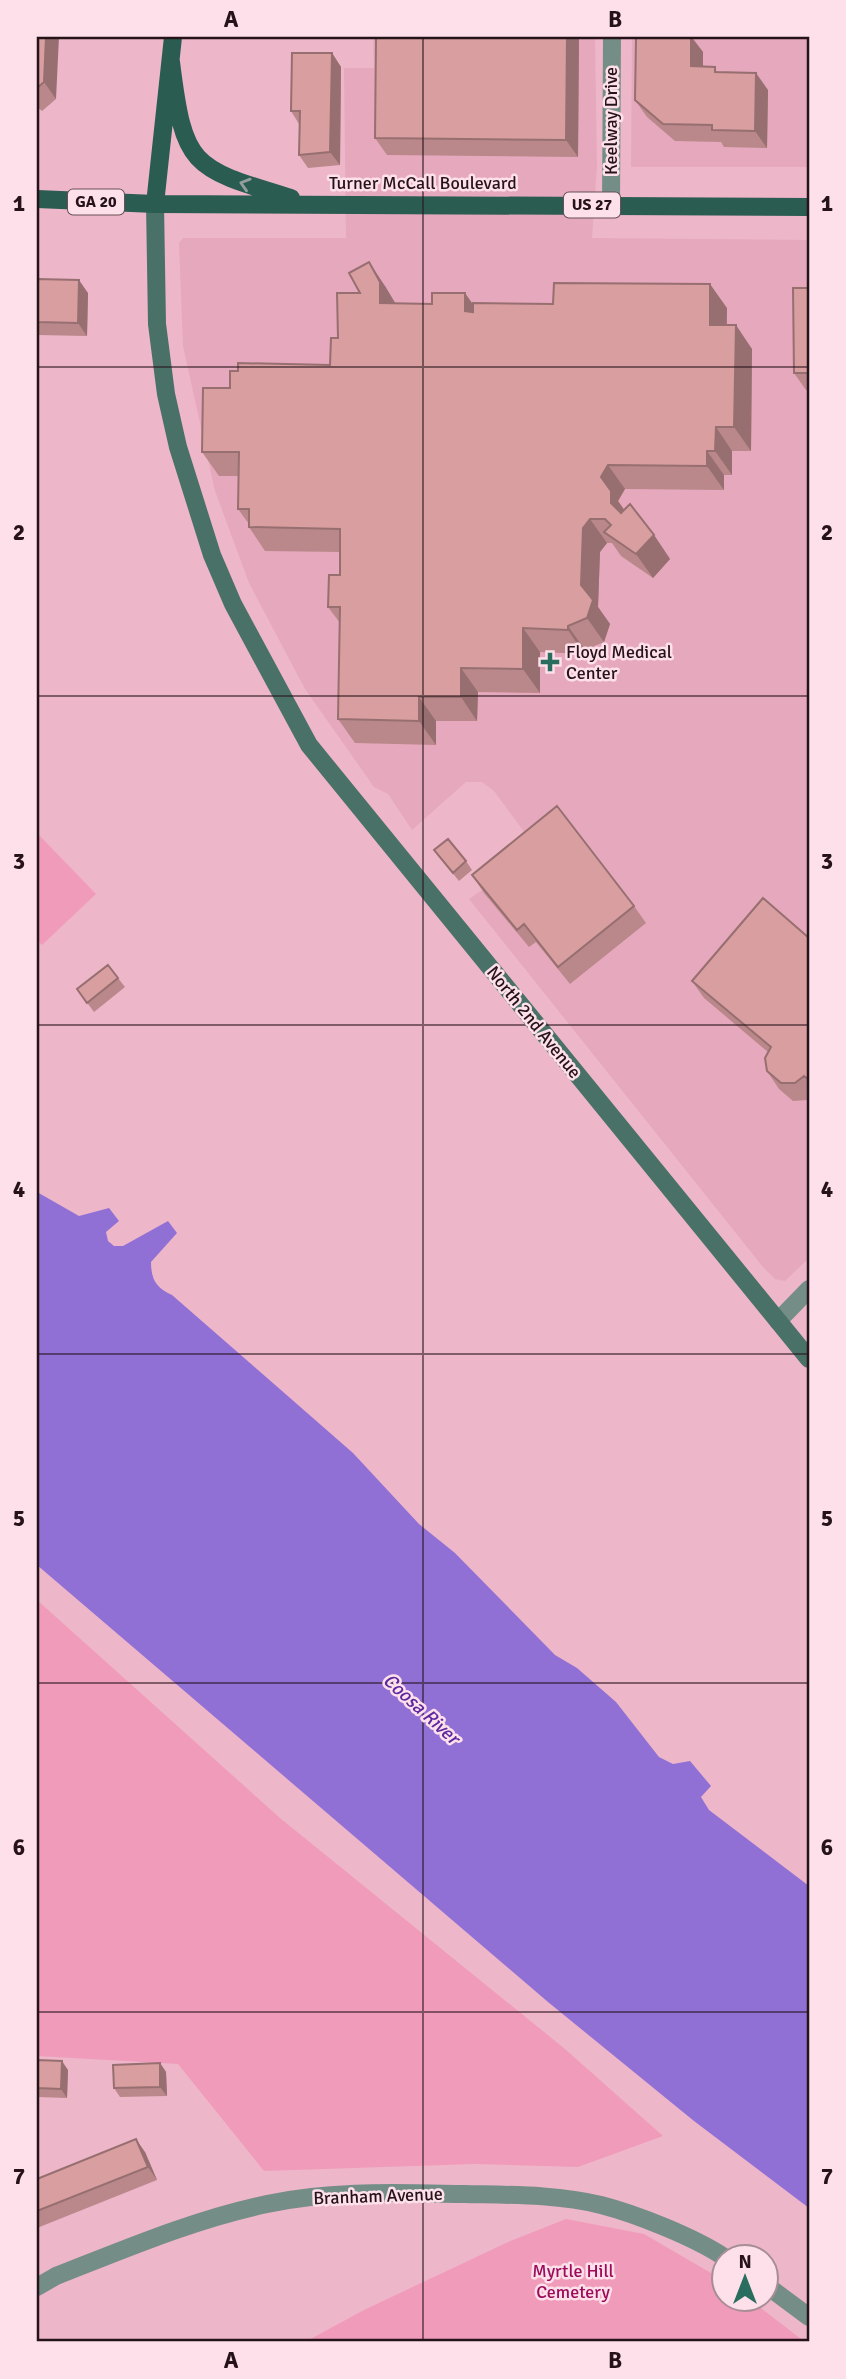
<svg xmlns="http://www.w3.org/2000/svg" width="846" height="2379" font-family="Signika,sans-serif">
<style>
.built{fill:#e6a8bd}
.green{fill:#f09bba}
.water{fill:#9170d6}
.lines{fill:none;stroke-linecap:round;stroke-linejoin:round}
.minor{stroke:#748e87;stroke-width:18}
.secondary{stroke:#4a7167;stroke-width:18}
.primary{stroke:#2a5c51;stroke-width:18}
.wall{fill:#ba888a}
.shaded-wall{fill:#976f70}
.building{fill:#d89ea0;stroke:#976f70;stroke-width:2}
.oneway{stroke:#949e9d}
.grid{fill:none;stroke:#261219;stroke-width:2;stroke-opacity:0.55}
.poi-dot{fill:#296d5e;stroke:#fde0e9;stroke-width:2.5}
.labels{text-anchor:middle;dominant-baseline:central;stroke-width:5;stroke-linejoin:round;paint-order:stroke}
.shield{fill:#fde0e9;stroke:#665057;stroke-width:2}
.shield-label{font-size:16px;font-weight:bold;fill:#261219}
.street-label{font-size:18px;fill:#261219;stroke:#fde0e9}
.poi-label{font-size:18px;fill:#261219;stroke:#fde0e9;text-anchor:start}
.park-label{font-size:18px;fill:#9d0b5a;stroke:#fde0e9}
.water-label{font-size:19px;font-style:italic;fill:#5a28a1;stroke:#fde0e9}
.neatline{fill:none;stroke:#261219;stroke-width:2.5}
.grid-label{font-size:23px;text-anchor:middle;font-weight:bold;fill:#261219}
</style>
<rect width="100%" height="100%" fill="#eeb6c9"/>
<path class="built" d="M373,37H595L597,166L592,238L809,240V1258L785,1281L775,1279L763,1267L469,899L538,851L494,791L482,782H466L412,830L388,794L374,787L305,689L249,583L215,491L183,346L179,243L183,238H346L344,68H374Z
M632,37H809V167H631Z"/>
<path class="green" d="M37,833L96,894L42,945L37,940Z
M37,1600L280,1818L565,2049L663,2136L578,2167L475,2164L264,2171L178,2064L37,2056Z
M566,2219L644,2234L723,2280L724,2298L749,2299L805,2342H305L364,2310L508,2242Z"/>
<path class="water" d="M37,1192L79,1216L109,1208L119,1221L106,1232L108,1241L114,1246H123L168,1221L177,1233L151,1262C151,1279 156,1288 172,1295L353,1453L419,1524L455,1553L555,1655L577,1668L616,1702L659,1757L673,1764L690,1761L711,1786L701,1797L709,1810L809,1886V2208L694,2121L548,2002L37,1565Z"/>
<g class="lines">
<path class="minor" d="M611,205L612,37
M778,1321L809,1289
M766,2285L809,2317
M37,2287L56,2276C125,2249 195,2219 267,2204C331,2190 399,2193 464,2194C509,2195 557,2194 601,2205C636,2214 694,2237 724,2257"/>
<path class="secondary" d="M155,204L157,324L166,394L178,447L212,555L233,604L309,745L809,1359"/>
<path class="primary" d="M171,62C184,167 191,168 291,198
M37,199L155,204L809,207
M155,204L173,37"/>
</g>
<path class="wall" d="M37,37L56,99L42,111L37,107Z
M579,37L578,157L387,155L375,138Z
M636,37H692L703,52V66L768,90L767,148L724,147L721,142L675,141L647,117L635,100Z
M332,53L341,67L340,165L308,168L299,155V124L291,111Z
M37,279L88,293L87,336L37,335Z
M385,286L395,303L727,308V325L752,349L751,451H732V475H724V490L625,489L618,501L624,510L654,535L670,559L653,578L621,556L612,543H607L600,552L598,607L610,624L604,642L585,650L584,654L540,652V693L478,692L477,721H436V745L355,743L338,719L340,623L328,607L340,575V552L265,551L249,527V524L238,509L239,476H219L202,452L238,371L330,365L338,338L360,293Z
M809,288V390H806L794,373Z
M434,850L466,861L472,870L459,881Z
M472,875L634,906L646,923L570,984L536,942L529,947L484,893Z
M809,938V1098L807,1100L793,1101L779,1089L767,1071L768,1052L704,998L692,981Z
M118,978L125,987L94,1012L77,989Z
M37,2060L68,2070L67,2098L37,2097Z
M160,2063L166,2072L167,2096L120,2097L114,2088Z
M145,2152L157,2180L37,2228V2179Z"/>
<path class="shaded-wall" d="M46,37H59L56,99L44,82Z
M567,37H579L578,157L566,140Z
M691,37L703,52V83L691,66Z
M332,53L341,67L340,165L330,152Z
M756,73L768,90L767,148L755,131Z
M369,262L385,286L397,306L380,303Z
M79,280L88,293L87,336L78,323Z
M710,284L727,308L726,349L710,325Z
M465,293L482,317L465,311Z
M736,325L752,349L751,451L734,427Z
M716,427L732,451V475L715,451Z
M707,451L724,475V490L707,466Z
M608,465L625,489L618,501L628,515L627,527L611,503L601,477Z
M590,519L607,543L600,552L598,607L610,624L604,642L587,618L581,585L583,528Z
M654,535L670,559L653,578L636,554Z
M568,626L585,650L584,654L568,630Z
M523,628L540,652V693L523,669Z
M461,668L478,692L477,721L461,697Z
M419,697L436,721V745L419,721Z
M62,2061L68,2070L67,2098L61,2089Z
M160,2063L166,2072L167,2096L160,2087Z
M136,2139L145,2152L157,2180L148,2167Z"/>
<path class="building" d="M37,37H46L44,82L37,88Z
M376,37H567L566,140L375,138Z
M636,37H691V66L715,67V72L756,73L755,131L712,130V125L663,124L635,100Z
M292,53H332L330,152L299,155L300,111H291Z
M369,262L380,282V303L432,304V293H465V311L473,312V303L553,304L554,283L710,284V325H736L734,427H716L715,451H707V466L608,465L601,477L611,491V503L621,513L630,504L654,535L636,554L604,532L611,525L605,519H590L583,528L581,585L593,600L587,618L568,626V630L523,628V669L461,668V697H419V721L338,719L340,607H328L329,575H340V529L249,527V509H238L239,452H202L203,388H230V371H238V363L330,365L331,338H338L337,293H360L349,273Z
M37,279L79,280L78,323L37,322Z
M793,288H809V373H794Z
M557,806L634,906L558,967L524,924L517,930L472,875Z
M448,839L466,861L453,873L434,850Z
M763,898L809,938V1080L804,1076L795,1083H781L767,1071L765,1058L771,1047L692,981Z
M108,965L118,978L87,1003L77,989Z
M37,2060L62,2061L61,2089L37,2088Z
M160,2063V2087L114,2088L113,2065Z
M136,2139L148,2167L37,2211V2179Z"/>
<defs><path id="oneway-chevron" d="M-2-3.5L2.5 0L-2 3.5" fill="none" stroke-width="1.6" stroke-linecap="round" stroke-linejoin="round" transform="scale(1.75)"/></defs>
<use class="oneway" href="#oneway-chevron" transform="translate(245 184) rotate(-163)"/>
<path class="grid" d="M423,37V2342M37,367H809M37,696H809M37,1025H809M37,1354H809M37,1683H809M37,2012H809"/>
<path class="poi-dot" d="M546.5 651.5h7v7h7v7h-7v7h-7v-7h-7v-7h7z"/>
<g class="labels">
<g class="shield">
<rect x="68" y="189.5" width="56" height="25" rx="5"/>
<rect x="564" y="192.5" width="56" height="25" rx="5"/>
</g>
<g class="shield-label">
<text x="96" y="202">GA 20</text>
<text x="592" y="205">US 27</text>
</g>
<g class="street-label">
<text transform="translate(611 121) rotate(-90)">Keelway Drive</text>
<text x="423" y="183">Turner McCall Boulevard</text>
<text transform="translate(534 1022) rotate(51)">North 2nd Avenue</text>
<text transform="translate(378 2196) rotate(-2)">Branham Avenue</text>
</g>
<g class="poi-label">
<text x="566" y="652">Floyd Medical<tspan x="566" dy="21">Center</tspan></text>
</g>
<g class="park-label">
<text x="573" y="2271">Myrtle Hill<tspan x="573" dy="21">Cemetery</tspan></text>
</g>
<g class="water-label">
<text transform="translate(421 1709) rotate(42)">Coosa River</text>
</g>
</g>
<rect width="846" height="2379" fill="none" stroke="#fde0e9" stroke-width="77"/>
<g transform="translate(745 2278)"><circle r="33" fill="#fde0e9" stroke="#a78e96" stroke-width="2"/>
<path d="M0-5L12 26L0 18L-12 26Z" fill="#296d5e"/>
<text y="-10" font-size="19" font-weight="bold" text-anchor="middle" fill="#261219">N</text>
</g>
<rect x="38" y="38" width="770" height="2302" class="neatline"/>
<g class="grid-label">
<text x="231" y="27">A</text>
<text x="615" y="27">B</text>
<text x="19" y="211">1</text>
<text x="827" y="211">1</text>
<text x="19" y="540">2</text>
<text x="827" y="540">2</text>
<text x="19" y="869">3</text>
<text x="827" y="869">3</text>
<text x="19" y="1197">4</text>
<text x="827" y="1197">4</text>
<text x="19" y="1526">5</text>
<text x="827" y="1526">5</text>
<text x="19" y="1855">6</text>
<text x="827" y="1855">6</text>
<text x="19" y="2184">7</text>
<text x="827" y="2184">7</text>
<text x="231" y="2368">A</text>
<text x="615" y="2368">B</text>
</g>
</svg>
